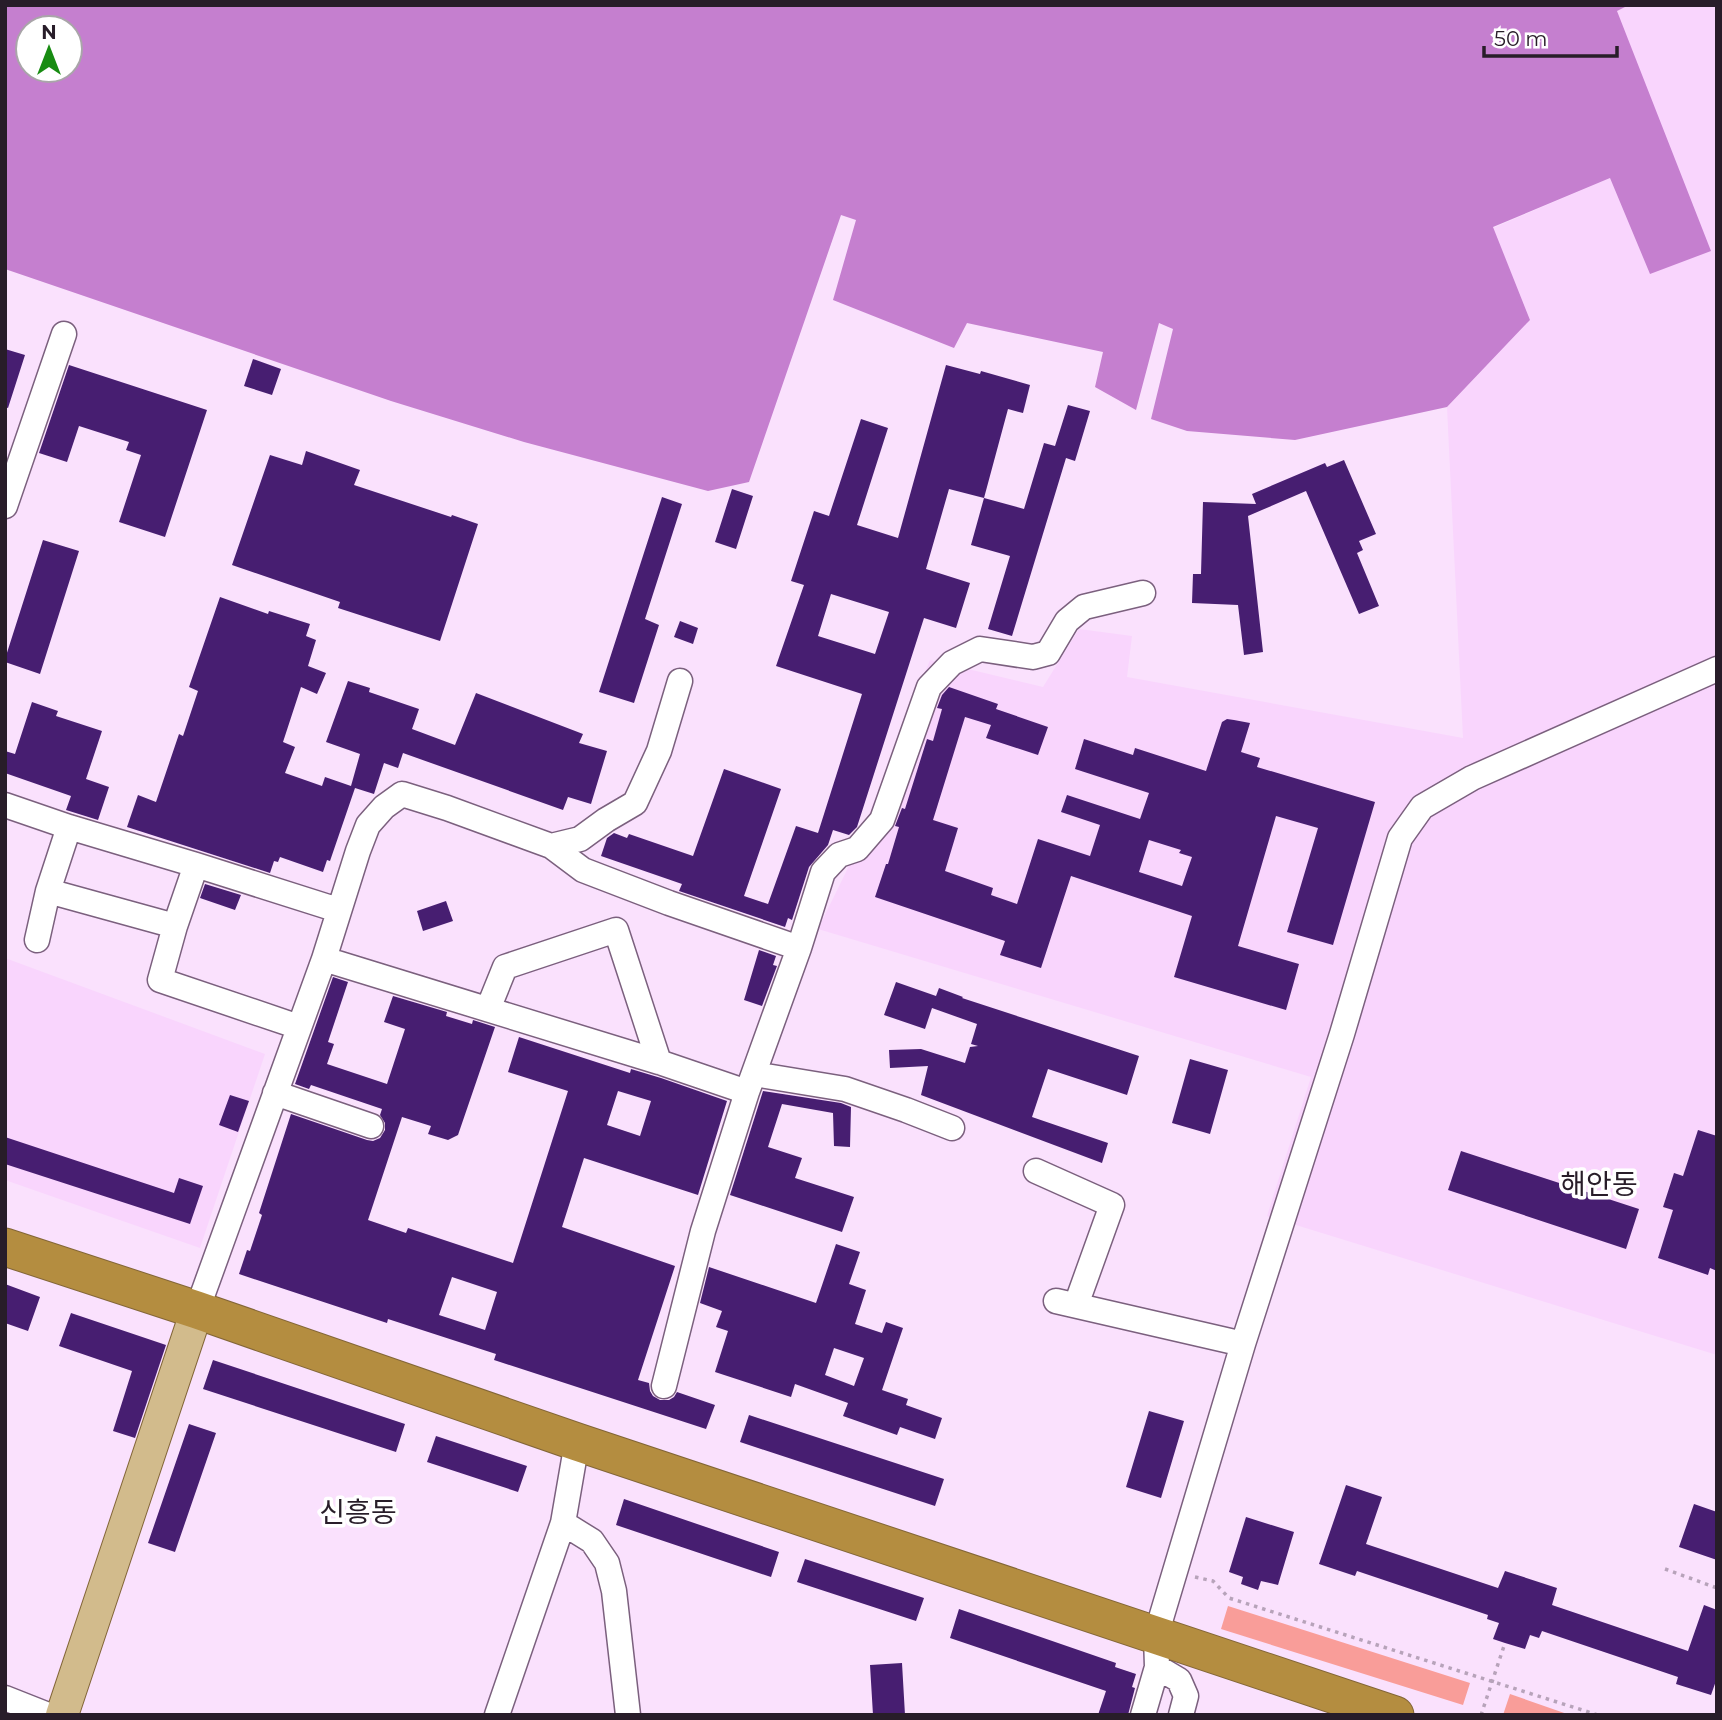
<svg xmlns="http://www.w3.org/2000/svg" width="1722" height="1720" font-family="Montserrat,'Noto Sans KR',sans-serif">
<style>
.built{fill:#f9d5fd}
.green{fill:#f99d99}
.water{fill:#c57fcf;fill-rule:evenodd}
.building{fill:#471e71;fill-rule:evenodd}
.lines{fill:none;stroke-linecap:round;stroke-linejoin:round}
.minor-casing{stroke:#7b607e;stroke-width:27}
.major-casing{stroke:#836638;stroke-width:34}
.highway-casing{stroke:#836638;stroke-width:39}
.path{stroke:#b7a3ba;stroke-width:3.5;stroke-dasharray:3.5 5;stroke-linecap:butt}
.minor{stroke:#fff;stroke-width:24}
.major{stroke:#d2bb8c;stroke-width:32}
.highway{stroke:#b48d40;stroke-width:37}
.labels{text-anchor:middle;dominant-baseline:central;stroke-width:7;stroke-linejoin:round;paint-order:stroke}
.quarter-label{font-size:28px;fill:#281d29;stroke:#fff}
</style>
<rect width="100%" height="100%" fill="#fae1fd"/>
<path class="built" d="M1629,5H1717V1355L1267,1216L1311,1077L818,929L846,872L930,660L1043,687L1079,629L1132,636L1127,677L1463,738L1447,407L1530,320L1493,228L1610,178L1650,274L1617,10Z
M5,958L265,1054L200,1248L5,1180Z"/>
<path class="green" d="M1228,1606L1470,1683L1463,1705L1221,1629Z
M1510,1694L1570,1715H1503Z"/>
<path class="water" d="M5,5H1629L1617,11L1711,251L1650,274L1610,178L1493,227L1530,320L1527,323L1447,407L1295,440L1187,431L1151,419L1173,329L1159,323L1136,410L1095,387L1103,352L967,323L954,348L833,300L856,220L841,215L749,482L708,491L524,442L391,401L5,269ZM28,28H70V70H28Z"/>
<path class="building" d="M5,349L25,355L8,408L5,407Z
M253,359L281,369L272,395L244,386Z
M69,365L207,410L165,537L119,522L141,455L126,450L129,442L79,426L67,462L39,453Z
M946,365L980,374L981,371L1030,385L1023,413L1008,409L984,498L949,489L926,569L970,583L956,628L924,618L857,827L849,835L833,830L828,845L809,867L792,920L788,918L785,927L679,891L682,884L601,856L607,838L614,833L627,838L629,834L693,856L724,769L781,789L744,896L768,904L796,826L818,833L862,694L776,666L804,585L791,581L814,511L829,516L861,419L888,428L857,525L898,538ZM831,594L889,612L875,654L818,636Z
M1068,405L1090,411L1075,461L1066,458L1012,636L988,629L1010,556L971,545L984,498L1024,509L1044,443L1055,446Z
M306,451L360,470L354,485L451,517L452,515L478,524L440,641L338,608L340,602L232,565L270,455L302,465Z
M1344,460L1376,534L1359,541L1363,550L1357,553L1379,606L1359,614L1306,491L1248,516L1263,652L1244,655L1238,605L1192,603L1193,574H1201L1203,502L1256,504L1252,494L1325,463L1327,467Z
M732,489L753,496L736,549L715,542Z
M662,497L682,504L645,619L659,625L634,703L599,692Z
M43,540L79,551L40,674L5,662V659Z
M220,597L268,614L269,611L310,624L306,636L316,640L308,666L326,673L317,694L301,687L283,742L295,747L285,773L322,786L325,777L351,786L360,754L326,742L348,681L370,688L369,692L419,709L412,729L455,745L476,693L583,734L579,743L607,751L591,804L568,797L563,810L403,753L398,768L384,763L374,794L355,788L330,861L327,860L323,872L280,857L278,862L274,861L270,873L127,827L138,795L156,802L179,734L183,736L198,691L189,687Z
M680,621L698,628L693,644L674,637Z
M949,687L998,704L996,709L1048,727L1038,755L986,738L991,725L965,717L933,820L958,828L945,871L993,888L991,895L1017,904L1038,839L1090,856L1100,825L1061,812L1067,795L1140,819L1149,793L1075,769L1084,739L1133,755L1135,748L1206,771L1222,722L1227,719L1234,720L1250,723L1241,752L1260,758L1257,767L1375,802L1333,945L1287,932L1318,828L1276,816L1238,946L1299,964L1286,1010L1174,977L1192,916L1071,876L1041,968L1000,955L1005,941L875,897L886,864H888L899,827L895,826L902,808L905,809L927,739L933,741L942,709L937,708L942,695ZM1149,840L1181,850L1179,853L1192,857L1182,886L1139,872Z
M32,702L58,711L56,716L102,731L86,779L109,787L98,820L66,810L71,796L5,773V751L15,754Z
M205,884L241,895L235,910L200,898Z
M446,901L453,921L423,931L417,911Z
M759,950L776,956L773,965L777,966L762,1006L744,1000Z
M333,977L348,982L328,1042L334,1044L327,1064L387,1084L405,1029L384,1022L393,996L447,1012L446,1016L472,1024L473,1020L495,1027L458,1135L448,1140L428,1134L431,1126L402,1117L368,1220L406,1233L408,1228L513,1263L568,1091L508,1072L519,1037L630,1073L631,1069L661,1078L727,1101L698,1195L584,1158L562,1227L675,1266L638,1380L649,1383L650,1391L653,1396L660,1400H669L674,1397L677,1392L715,1405L706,1429L494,1360L496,1354L388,1319L387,1323L239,1274L247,1250L250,1251L262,1215L259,1213L291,1114L367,1140L373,1141L380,1138L385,1130V1123L380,1115L382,1109L311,1085L309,1089L295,1084ZM618,1091L651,1101L640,1136L607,1125ZM452,1277L497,1292L485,1330L439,1315Z
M896,982L936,996L939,988L963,997L962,998L1139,1056L1127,1095L1048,1069L1032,1117L1108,1143L1102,1163L921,1095L928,1066L890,1068L889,1050L921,1049L965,1063L970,1047L978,1046L971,1044L977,1024L932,1008L925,1029L884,1015Z
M1190,1059L1228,1070L1210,1134L1172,1123Z
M763,1091L841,1103L851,1107L850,1147L834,1146L833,1113L782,1104L768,1147L802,1158L795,1178L854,1197L842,1232L730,1195Z
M230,1095L249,1101L238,1132L219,1125Z
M1698,1130L1717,1136V1271L1710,1268L1708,1275L1658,1258L1673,1210L1663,1207L1674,1173L1683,1176Z
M5,1137L174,1193L179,1178L203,1186L190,1224L5,1164Z
M1461,1151L1639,1209L1626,1249L1448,1190Z
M836,1244L860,1252L849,1284L866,1290L855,1324L882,1333L886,1322L903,1328L882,1390L908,1399L906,1405L942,1418L935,1439L900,1427L897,1435L843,1416L848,1403L795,1384L791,1397L715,1372L728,1331L716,1327L722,1311L700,1303L709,1267L816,1303ZM834,1348L864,1358L854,1386L825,1375Z
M5,1284L40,1297L28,1331L5,1323Z
M71,1313L166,1345L135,1438L113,1431L132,1371L59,1346Z
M213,1360L405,1424L396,1452L203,1389Z
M1149,1411L1184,1421L1161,1498L1126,1487Z
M749,1415L944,1479L935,1506L740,1442Z
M189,1424L216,1433L175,1552L148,1543Z
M436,1436L527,1466L518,1492L427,1462Z
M1346,1485L1382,1497L1366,1544L1498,1588L1505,1571L1557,1588L1552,1605L1688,1651L1704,1605L1717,1610V1678L1711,1695L1676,1684L1678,1677L1542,1631L1539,1638L1530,1635L1525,1649L1505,1643L1493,1639L1499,1623L1487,1619L1488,1615L1357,1571L1355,1576L1319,1564Z
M624,1499L779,1552L771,1577L616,1525Z
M1694,1504L1717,1512V1560L1679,1547Z
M1246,1517L1294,1532L1278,1585L1261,1581L1258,1590L1241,1584L1243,1577L1229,1572Z
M805,1559L924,1598L916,1621L797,1582Z
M959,1609L1116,1663L1115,1667L1136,1674L1132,1687L1135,1688L1128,1715H1098L1106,1691L950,1638Z
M902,1663L905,1715H873L870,1665Z"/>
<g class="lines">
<g class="minor-casing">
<path id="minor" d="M5,506L64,334
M5,805L69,827L196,865L338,910
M551,846L580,839L606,820L635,803L659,751L680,681
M196,865L175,926L160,980L299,1027
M48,891L175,926
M37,940L48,891L69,827
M324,959L659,1062L747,1092
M488,1009L505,967L616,930L659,1062
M754,1074L845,1089L906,1110L952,1128
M275,1093L371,1126
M1036,1171L1112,1205L1076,1305
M1056,1301L1243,1344
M197,1310L324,959L358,851L368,825L384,807L402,794L447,808L551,846L583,870L669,903L799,948
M664,1386L703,1231L747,1092L799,948L823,872L839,855L857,849L882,820L929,687L952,663L980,649L1033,657L1048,653L1067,621L1084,607L1143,593
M563,1523L592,1541L607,1563L614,1591L628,1715
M5,1698L48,1715
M497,1715L563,1523L577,1442
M1143,1715L1157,1667
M1181,1715L1186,1696L1179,1680L1157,1667L1156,1635L1243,1344L1342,1034L1400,838L1422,807L1472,778L1717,669"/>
</g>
<g class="major-casing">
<path id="major" d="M62,1715L197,1310"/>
</g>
<g class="highway-casing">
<path id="highway" d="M5,1247L197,1310L577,1442L1395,1715"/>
</g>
<path class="path" d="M1665,1569L1717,1588
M1195,1577L1213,1581L1229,1598L1598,1715
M1481,1715L1505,1643"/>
<use href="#minor" class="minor"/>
<use href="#major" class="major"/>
<use href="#highway" class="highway"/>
</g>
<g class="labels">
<g class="quarter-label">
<text x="1599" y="1184">해안동</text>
<text x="358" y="1512">신흥동</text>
</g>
</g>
<rect width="1722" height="1720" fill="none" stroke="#281d29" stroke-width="14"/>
<g transform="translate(49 49)"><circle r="33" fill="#ffffff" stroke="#a9a5a9" stroke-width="2"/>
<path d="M0-5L12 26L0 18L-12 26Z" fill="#188c12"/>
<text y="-10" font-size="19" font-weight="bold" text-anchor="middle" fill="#281d29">N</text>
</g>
<path d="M1484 46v10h133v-10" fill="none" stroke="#281d29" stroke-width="3.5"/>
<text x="1494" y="46" font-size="21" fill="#281d29" stroke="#ffffff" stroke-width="5" paint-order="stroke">50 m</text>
</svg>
